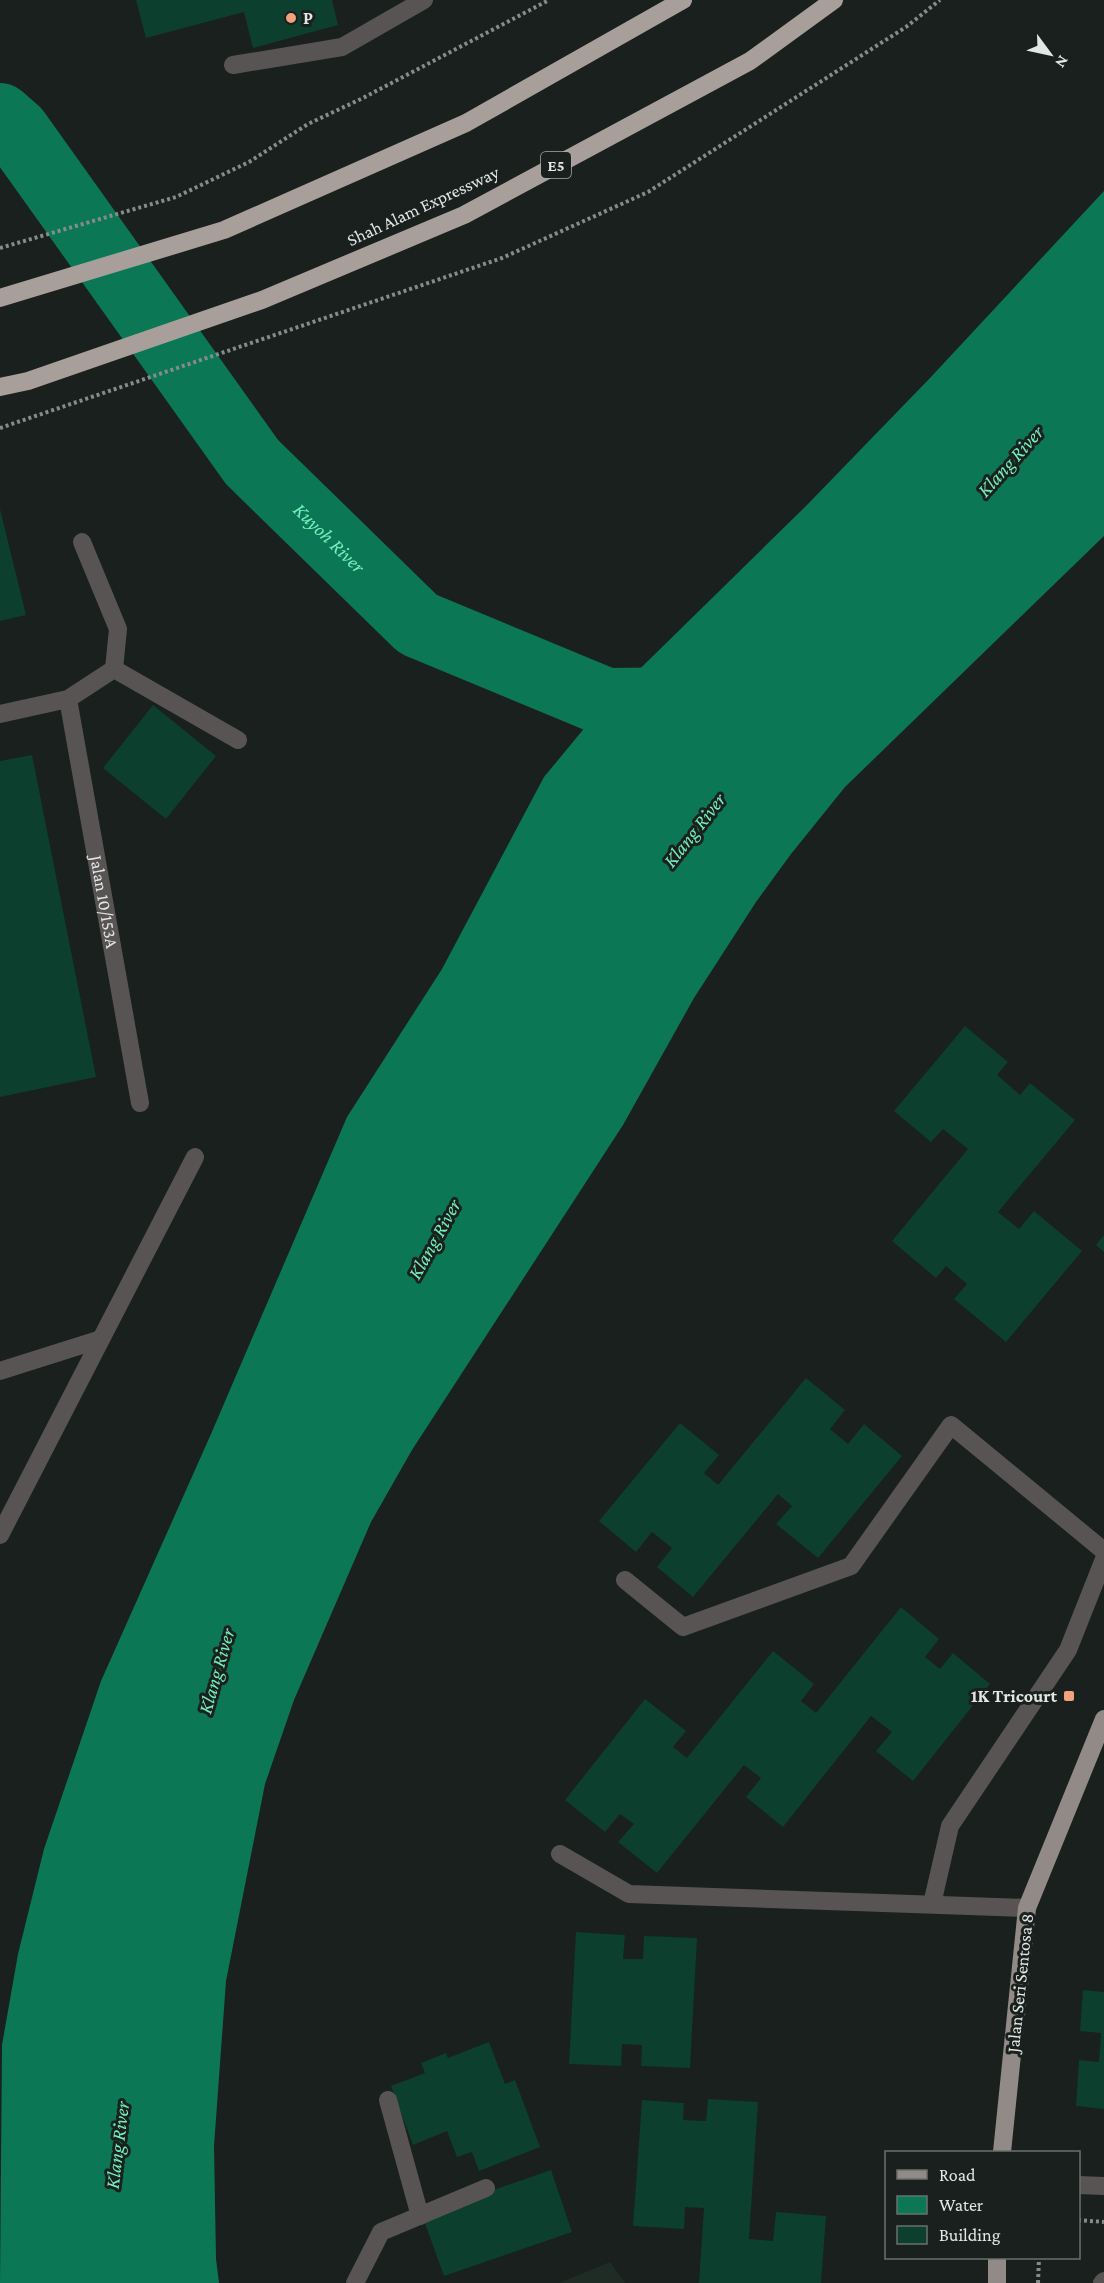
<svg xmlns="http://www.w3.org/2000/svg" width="1104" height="2283" font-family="'Crimson Pro',serif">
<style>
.built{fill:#1f2c26}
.water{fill:#0c7755}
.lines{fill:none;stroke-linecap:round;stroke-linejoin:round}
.river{stroke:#0c7755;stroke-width:68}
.building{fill:#0c3f2d}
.path{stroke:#868c8a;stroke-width:4;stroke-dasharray:3 3;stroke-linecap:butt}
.minor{stroke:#585453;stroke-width:18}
.major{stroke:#918a87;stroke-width:18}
.highway{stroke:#a89f9b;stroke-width:18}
.poi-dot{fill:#f2a17e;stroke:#19201d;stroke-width:2}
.labels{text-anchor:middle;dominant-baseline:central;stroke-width:6;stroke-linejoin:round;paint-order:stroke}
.shield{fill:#19201d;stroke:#a6aba9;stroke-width:1.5}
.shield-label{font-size:16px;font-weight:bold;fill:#e2e7e5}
.poi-label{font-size:18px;font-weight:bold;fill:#e2e7e5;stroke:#19201d;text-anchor:start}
.street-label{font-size:18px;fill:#e2e7e5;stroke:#19201d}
.water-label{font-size:20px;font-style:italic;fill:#73f0bd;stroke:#19201d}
</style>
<rect width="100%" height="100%" fill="#19201d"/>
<path class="built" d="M610,2262L625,2283H559Z"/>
<path class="water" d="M1104,191V536L845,787L791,854L756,902L694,998L623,1125L412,1450L371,1522L294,1700L265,1784L226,1981L214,2146L216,2259L219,2283H0L2,2045L18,1954L44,1849L101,1681L211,1434L347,1117L442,969L544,777L606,702L806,506L930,378Z"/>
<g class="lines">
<path class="river" id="s1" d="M0,117L16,131L252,462L418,624L606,702L698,701"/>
</g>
<path class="building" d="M136,0H332L338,25L253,48L244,12L146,38Z
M0,509L26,615L0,621Z
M153,705L216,756L166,819L103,768Z
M32,755L96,1077L0,1097V761Z
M965,1026L1008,1062L997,1075L1020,1095L1030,1083L1075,1120L998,1212L1019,1229L1034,1211L1082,1251L1006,1342L954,1299L967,1284L946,1266L936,1278L892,1241L968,1149L943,1129L931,1142L894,1111Z
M1104,1235V1252L1096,1245Z
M806,1378L845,1410L830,1429L848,1444L864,1424L902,1456L818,1558L776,1524L792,1506L778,1494L693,1597L657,1567L672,1548L652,1532L636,1552L599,1521L680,1423L719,1455L704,1473L718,1485Z
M901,1607L939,1639L925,1657L940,1669L953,1653L990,1684L913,1781L876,1751L892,1732L871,1716L783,1827L746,1797L761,1778L744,1765L657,1873L618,1842L634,1824L620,1814L605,1832L565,1800L645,1699L686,1731L673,1747L687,1758L773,1651L814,1684L801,1701L816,1713Z
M576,1932L625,1935L623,1959H643L644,1936L697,1938L690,2068L641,2066L642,2045L622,2044L621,2066L569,2064Z
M1083,1990L1104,1992V2109L1076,2106L1079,2060L1099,2062L1101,2033L1080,2031Z
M489,2042L505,2084L515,2080L540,2147L479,2171L472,2152L457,2157L447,2131L413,2145L391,2086L425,2073L421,2063L446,2053L448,2058Z
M708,2099L758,2102L749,2239L773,2241L776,2212L826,2216L821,2283H699L704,2208L685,2207L684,2229L633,2226L642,2100L684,2103L683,2120L706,2121Z
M551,2170L572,2232L444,2276L422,2215Z"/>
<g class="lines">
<path class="path" d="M0,248L176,197L249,162L308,124L363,98L549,0
M0,428L502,258L648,192L906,27L940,0
M1078,2220L1104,2222
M1038,2283L1039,2258"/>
<g class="minor">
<path d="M233,65L342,47L424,0"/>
<path d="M82,542L118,629L114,669"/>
<path id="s2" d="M68,699L140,1103"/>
<path d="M0,714L68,699L114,669L238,740"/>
<path d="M0,1371L101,1339"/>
<path d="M0,1535L195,1157"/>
<path d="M625,1580L683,1627L851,1566L951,1425L1104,1551"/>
<path d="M560,1854L629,1894L1027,1908"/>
<path d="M932,1904L950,1826L1068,1650L1104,1559"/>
<path d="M388,2100L420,2216"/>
<path d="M1078,2185L1104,2186"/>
<path d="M355,2283L381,2232L486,2188"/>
<path d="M1102,2283L1104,2281"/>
</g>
<path class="major" d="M1002,2152L1027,1908L1104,1719
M997,2283V2258"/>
<path class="highway" d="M0,298L224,230L466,123L683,0
M0,387L28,381L262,300L464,215L750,61L834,0"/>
</g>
<g class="poi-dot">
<circle cx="291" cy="18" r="6"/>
<rect x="1063" y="1690" width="12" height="12" rx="3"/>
</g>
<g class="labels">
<rect class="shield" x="541" y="152" width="30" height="26" rx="4.5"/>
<g class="shield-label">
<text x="556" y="165">E5</text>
</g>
<g class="poi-label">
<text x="303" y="18">P</text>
<text x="1057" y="1696" text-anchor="end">1K Tricourt</text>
</g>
<g class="street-label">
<text transform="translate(423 206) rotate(-25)">Shah Alam Expressway</text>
<text stroke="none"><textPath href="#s2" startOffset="206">Jalan 10/153A</textPath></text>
<text transform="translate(1020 1983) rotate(-84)">Jalan Seri Sentosa 8</text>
</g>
<g class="water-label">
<text transform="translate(1010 461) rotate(-48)">Klang River</text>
<text stroke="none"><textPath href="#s1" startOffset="536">Kuyoh River</textPath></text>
<text transform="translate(694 830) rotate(-52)">Klang River</text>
<text transform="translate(434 1239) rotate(-61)">Klang River</text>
<text transform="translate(216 1671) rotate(-74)">Klang River</text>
<text transform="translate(117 2145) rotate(-83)">Klang River</text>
</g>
</g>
<rect x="885" y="2151" width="195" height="108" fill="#19201d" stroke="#69706d" stroke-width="1.5"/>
<rect x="897" y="2170" width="30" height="9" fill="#918a87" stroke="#69706d" stroke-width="1.5"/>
<text x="939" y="2181" font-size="18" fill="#e2e7e5">Road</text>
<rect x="897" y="2196" width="30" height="18" fill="#0c7755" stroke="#69706d" stroke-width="1.5"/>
<text x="939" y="2211" font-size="18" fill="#e2e7e5">Water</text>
<rect x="897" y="2226" width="30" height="18" fill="#0c3f2d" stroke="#69706d" stroke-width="1.5"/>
<text x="939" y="2241" font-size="18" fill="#e2e7e5">Building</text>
<g transform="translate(1050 54) rotate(123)" stroke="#19201d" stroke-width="4.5" paint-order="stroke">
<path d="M0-4.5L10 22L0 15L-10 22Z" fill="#e2e7e5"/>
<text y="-9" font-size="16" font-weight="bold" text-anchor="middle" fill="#e2e7e5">N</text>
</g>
</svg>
